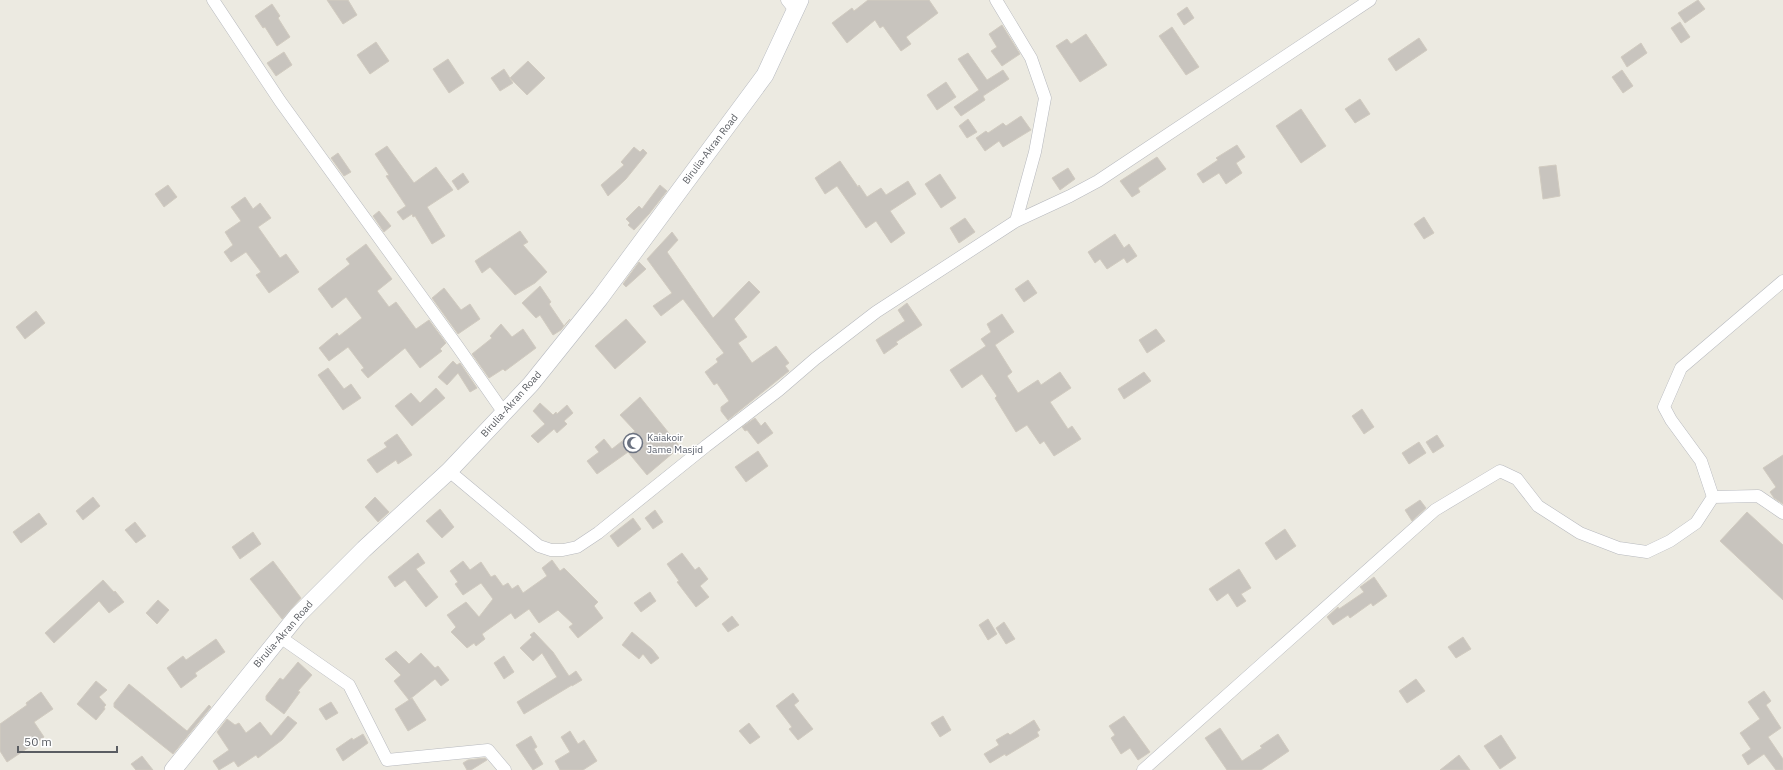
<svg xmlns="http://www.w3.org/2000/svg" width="1783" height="770" font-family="'IBM Plex Sans',sans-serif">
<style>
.building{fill:#c8c4be;stroke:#d1cbc0}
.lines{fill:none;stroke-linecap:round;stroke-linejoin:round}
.street-casing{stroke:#b7b9be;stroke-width:13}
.secondary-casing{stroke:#b7bac0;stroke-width:18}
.street{stroke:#fff;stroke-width:12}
.secondary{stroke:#fff;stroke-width:17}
.labels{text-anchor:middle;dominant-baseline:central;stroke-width:3;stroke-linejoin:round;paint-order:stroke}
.street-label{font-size:10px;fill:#5a5d62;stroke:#fff}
.worship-label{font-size:10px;fill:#5b616d;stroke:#fff;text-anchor:start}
</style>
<rect width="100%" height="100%" fill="#eceae1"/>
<path class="building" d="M327,0H348L357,15L343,24Z
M868,0H929L938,13L906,37L911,44L901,51L883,26L880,28L875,20L847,43L832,23L852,8L854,11Z
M1698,0L1705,9L1685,23L1678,13Z
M272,4L280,16L278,18L290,37L277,46L265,27L263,28L255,16Z
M1187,7L1194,18L1184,25L1177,14Z
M1680,22L1690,37L1681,43L1671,28Z
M1002,25L1020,54L1002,66L991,51L997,47L989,34Z
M1172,27L1199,67L1186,75L1159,36Z
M1086,34L1107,65L1080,82L1056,46L1067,39L1071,44Z
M1419,38L1427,50L1396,71L1388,59Z
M376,42L389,61L370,74L357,55Z
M1641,43L1647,53L1627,67L1621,57Z
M284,52L292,65L276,76L267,63Z
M968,53L987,80L1003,70L1009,79L983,96L985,100L961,116L954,107L979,90L958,59Z
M448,59L464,83L449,93L433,69Z
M528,61L545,78L527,95L510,78Z
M504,69L513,83L500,91L491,78Z
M1622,70L1633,86L1623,93L1612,77Z
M946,82L956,97L937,110L927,95Z
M1360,99L1370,114L1355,123L1345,109Z
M1301,109L1326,146L1301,163L1276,126Z
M1021,116L1031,130L1003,147L999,141L985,151L976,138L986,131L988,133L1003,123L1006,126Z
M968,119L977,132L967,138L959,126Z
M1237,145L1245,157L1236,163L1242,173L1226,184L1219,173L1203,183L1197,174L1218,160L1216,158Z
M387,146L414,183L436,167L453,190L427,207L445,236L432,244L415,216L413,217L412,214L403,220L397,212L406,206L386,176L389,175L375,154Z
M634,147L640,152L643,149L647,153L626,179L608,196L601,185L624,165L621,162Z
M338,153L351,172L344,176L331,158Z
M1157,157L1166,169L1138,188L1140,192L1132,197L1120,181Z
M840,161L858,187L859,185L867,197L881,188L886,195L908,181L916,194L890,211L905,233L891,243L876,221L866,228L837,186L825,194L815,178Z
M1556,165L1560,196L1543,199L1539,167Z
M1068,168L1075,179L1060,190L1052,178Z
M463,173L469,182L458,190L452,181Z
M940,174L956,198L941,208L925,184Z
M168,185L177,197L164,207L155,194Z
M660,185L667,191L649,214L634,230L628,225L630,223L626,219L639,206L642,209Z
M245,197L253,209L260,203L271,218L258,227L280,258L286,254L299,272L269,293L256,275L261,272L246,252L231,262L224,252L233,245L225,232L241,221L231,207Z
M379,211L391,226L384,232L373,216Z
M1424,217L1434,233L1424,239L1414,224Z
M965,218L975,232L959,243L950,228Z
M520,231L528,242L523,245L547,272L535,283L515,295L490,267L482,273L475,261Z
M672,232L678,240L667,252L713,318L749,281L760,292L734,319L747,337L738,343L752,363L776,346L789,363L785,366L789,371L728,420L721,411V407L729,401L717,383L714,385L705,372L718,362L716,359L724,353L683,299L661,316L653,306L672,293L647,259Z
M1115,234L1124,248L1129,244L1137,256L1127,263L1124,258L1107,269L1100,259L1095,263L1088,252Z
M366,244L392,279L377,291L389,307L396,302L416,329L429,320L446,343L440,349L442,351L420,368L405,348L368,378L361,370L364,368L348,347L329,361L319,348L337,333L339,336L362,318L346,297L332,308L318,289L350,264L346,259Z
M639,262L646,269L626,287L623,284Z
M1028,280L1037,293L1024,302L1015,289Z
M540,286L551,302L549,304L564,326L570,319L561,330L553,335L540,315L536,318L522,303Z
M444,288L461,310L470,304L480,319L458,334L432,298Z
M907,303L922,325L896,342L898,344L884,354L876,340L905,321L898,310Z
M36,311L45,323L25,339L16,327Z
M1002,314L1014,332L995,345L1012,372L1007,376L1018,393L1038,380L1041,385L1060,372L1071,388L1050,402L1068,429L1072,426L1081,439L1054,456L1044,441L1040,444L1027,425L1016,432L995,398L997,396L982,374L962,388L950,370L986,346L981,339L991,332L987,324Z
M626,319L646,342L615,369L595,346Z
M501,324L512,337L523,329L536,348L505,371L503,369L489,378L472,354L492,338L490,336Z
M1156,329L1165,341L1147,353L1139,340Z
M453,361L457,365L460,363L477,388L470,392L458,373L447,385L438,377Z
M328,368L344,389L351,384L361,398L343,410L318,375Z
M1144,372L1151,381L1124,399L1118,389Z
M436,388L445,398L412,426L395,406L411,393L420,403Z
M640,397L680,447L647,475L628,452L597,474L587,461L599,452L595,447L604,439L612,449L635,431L620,415Z
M540,403L553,415L556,412L557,414L567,405L573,413L564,421L567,424L557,433L554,429L538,443L531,436L545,424L533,411Z
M1362,409L1374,427L1364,434L1352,416Z
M755,418L761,426L765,422L773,433L758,444L747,430L745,431L742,427Z
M397,434L412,455L398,464L396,460L377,473L367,460L387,447L384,443Z
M1437,435L1444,446L1433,453L1426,442Z
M1419,442L1426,453L1409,464L1402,453Z
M758,451L768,466L746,482L735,467Z
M1783,455V504L1774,498L1770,492L1776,487L1763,468Z
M93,497L100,506L83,520L76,511Z
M375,497L389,512L378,522L365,507Z
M1420,500L1426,508L1412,521L1405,510Z
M440,509L454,527L442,538L426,521Z
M655,510L663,522L653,529L645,518Z
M1747,512L1783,545V600L1720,541Z
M39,513L47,524L21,543L13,532Z
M633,518L641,529L618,547L610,536Z
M135,522L146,536L136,543L125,530Z
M1285,529L1296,546L1276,560L1265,543Z
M253,532L261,544L240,559L232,547Z
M418,553L425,563L416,569L438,597L426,607L405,580L395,587L388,577Z
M682,553L695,570L699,567L708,579L700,586L709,597L696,607L677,582L679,581L667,564Z
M552,560L560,571L564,568L598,602L594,606L603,618L578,638L569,627L573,624L558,610L539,623L529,609L515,619L511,613L482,634L485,639L476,646L474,643L467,648L451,632L456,627L447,615L466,602L479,617L493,599L481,583L463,595L455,584L458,582L450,571L463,561L470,570L481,562L491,577L495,575L503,586L508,583L512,589L518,585L523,593L547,576L542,568Z
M273,561L301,598L282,619L250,579Z
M1239,569L1251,588L1241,594L1246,601L1237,607L1228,593L1217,601L1209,589Z
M1374,577L1387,596L1373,606L1371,603L1350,618L1348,615L1333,625L1327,617L1338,607L1339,609L1364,592L1360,587Z
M103,580L114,592L115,591L124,602L109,613L99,601L54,643L45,633Z
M650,592L656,601L641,612L634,603Z
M158,600L169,610L157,624L146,613Z
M732,616L739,625L728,632L722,624Z
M988,619L997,634L988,640L979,625Z
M1004,622L1015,639L1006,644L996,628Z
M534,632L553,652L569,676L576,671L582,680L572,686V685L524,714L517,702L557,677L542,653L533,661L520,648L532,637L530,635Z
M632,632L652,649L659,658L651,664L643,654L639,659L622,645Z
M1463,637L1471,649L1456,658L1448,647Z
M216,639L225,652L195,673L197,676L181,688L167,668L183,656L186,660Z
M396,651L409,664L421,653L435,668L438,666L449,680L441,686L435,679L410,699L412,698L426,720L408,731L395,709L409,700L394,681L401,675L385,659Z
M504,656L514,672L504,679L494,663Z
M298,662L312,675L298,691L300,692L284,714L266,700V696L280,678L283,680Z
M1416,679L1425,691L1407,703L1399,691Z
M96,681L107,690L99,697L106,705L104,707L105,709L96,720L77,704Z
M129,684L187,731L209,705L211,707L173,754L114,707V703Z
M1764,691L1771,701L1766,705L1781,728L1768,737L1783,759V770H1776L1764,754L1748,765L1742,755L1751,749L1740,733L1760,719L1748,702Z
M41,692L53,709L34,722L44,737L7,762L0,751V724L27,705L26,703Z
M793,693L799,701L794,705L813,729L798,740L789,729L792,727L776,706Z
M331,702L338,713L326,720L319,709Z
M288,716L297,723L282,740L258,758L256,755L238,767L234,761L219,770L213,761L229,750L217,732L227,719L235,725L239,723L246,733L260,722L271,736Z
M943,716L951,730L940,737L931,723Z
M1124,716L1150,752L1138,760L1130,748L1121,754L1111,738L1115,735L1109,726Z
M1034,720L1040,730L1037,732L1039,736L1006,756L1005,754L990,763L984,754L999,745L996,740L1008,733L1010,735Z
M749,723L760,737L750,744L739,731Z
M1220,728L1242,761L1262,748L1260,746L1278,734L1289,751L1261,770H1227L1205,738Z
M570,731L578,744L584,740L597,761L583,770H560L555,761L570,752L561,737Z
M363,734L368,743L343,761L336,749L352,738L353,740Z
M1501,735L1516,758L1500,769L1484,746Z
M531,736L537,747L534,749L543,764L533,770L516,745Z
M1459,755L1470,770H1440Z
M142,756L153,770H136L131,764Z
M485,758L487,760L471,770H467L463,763L468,760Z"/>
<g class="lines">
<g class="street-casing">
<path id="street" d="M213,0L280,101L458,347L504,413
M787,0L795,10
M996,0L1031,58L1045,98L1035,152L1016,221
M449,471L539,546L551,550H563L577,547L598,533L706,446L779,390L815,359L876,312L1016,221L1070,196L1098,181L1370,0
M1713,497L1758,496L1783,513
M280,637L349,685L387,760L488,750L505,770
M1143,770L1435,510L1500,471L1517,479L1538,506L1580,533L1619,548L1647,552L1670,541L1696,523L1713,497L1701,461L1671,420L1664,407L1681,368L1783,281"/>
</g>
<g class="secondary-casing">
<path id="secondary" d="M173,770L297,616L364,549L449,471L531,384L600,298L765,75L800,0"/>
</g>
<use href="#street" class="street"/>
<use href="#secondary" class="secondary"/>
</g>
<defs>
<g id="mosque-ring" transform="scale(1)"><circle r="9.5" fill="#fff" stroke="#6b7280" stroke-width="1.5"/><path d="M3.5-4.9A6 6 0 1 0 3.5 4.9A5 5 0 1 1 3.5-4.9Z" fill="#6b7280"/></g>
</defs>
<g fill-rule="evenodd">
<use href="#mosque-ring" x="633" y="443"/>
</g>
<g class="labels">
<g class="street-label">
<text transform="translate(710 149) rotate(-53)">Birulia-Akran Road</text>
<text transform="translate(511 404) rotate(-48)">Birulia-Akran Road</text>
<text transform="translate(283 634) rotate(-49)">Birulia-Akran Road</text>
</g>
<g class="worship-label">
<text x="647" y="437">Kaiakoir<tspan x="647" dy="12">Jame Masjid</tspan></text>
</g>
</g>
<path d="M18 746v6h99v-6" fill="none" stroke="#5a5d62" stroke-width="2"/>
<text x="24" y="746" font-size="12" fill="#5a5d62" stroke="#ffffff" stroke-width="3" paint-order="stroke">50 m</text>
</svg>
